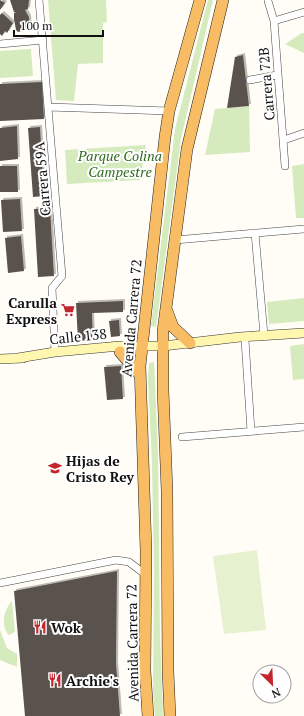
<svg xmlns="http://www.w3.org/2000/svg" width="304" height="716" font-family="'PT Serif',serif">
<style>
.green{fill:#d5ebbd}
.pitch{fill:#e6f2cf}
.building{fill:#5a524d;filter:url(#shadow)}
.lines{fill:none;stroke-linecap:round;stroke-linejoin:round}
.minor-casing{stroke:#444;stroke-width:8}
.secondary-casing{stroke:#333;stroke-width:10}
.trunk-casing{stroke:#222;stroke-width:12}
.minor{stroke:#fff;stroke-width:7}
.secondary{stroke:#fff6b0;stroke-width:9}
.trunk{stroke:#f7bc64;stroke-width:11}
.labels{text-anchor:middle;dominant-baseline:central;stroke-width:4;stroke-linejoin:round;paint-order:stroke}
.street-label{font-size:14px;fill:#111;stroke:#fff}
.park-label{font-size:14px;font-style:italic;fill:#2f6b1f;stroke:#fff}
.poi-label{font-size:14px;font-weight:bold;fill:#111;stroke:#fff;text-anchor:start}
</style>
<defs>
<filter id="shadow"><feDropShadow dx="2" dy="-2" stdDeviation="0" flood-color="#0004"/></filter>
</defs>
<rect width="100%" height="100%" fill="#fffdf5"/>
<path class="green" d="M48,0H106L107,22L103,23V63L78,64L74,101L56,100Z
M208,0H213L181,139L156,327L151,326L175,129Z
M302,33H304V53L285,44Z
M31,49L33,76L0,78V51Z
M249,106L250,152L205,155L215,109Z
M146,145L140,180L67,184L65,150Z
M304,164V218H296L292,166Z
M304,298V321L269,324L267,302Z
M304,344V379L293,380L290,346Z
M154,362L158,451L160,637L163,716H155L153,691L154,570L152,465L148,378L149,363Z
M12,601L15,632L9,635C0,627 4,609 12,601Z
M0,630L7,648L17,654V667L0,660Z"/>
<path class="pitch" d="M257,550L266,630L224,634L213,556Z"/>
<path class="building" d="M0,0L5,3L0,10Z
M10,0H29L28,9L25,10L29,17L30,29L18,32L16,30L14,19V13L16,12H14Z
M2,13L13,23L7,33L5,31L2,36L0,34V15Z
M243,55L249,106L227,108L235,57Z
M42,82L44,119L0,121V84Z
M17,126L18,159L0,161V128Z
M40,127L44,196L33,197L28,128Z
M0,166H17L18,192H0Z
M20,199L22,231L3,232L1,200Z
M50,208L54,276L38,277L34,209Z
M21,236L24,271L8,273L5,238Z
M123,301V312L92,313L93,340L78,341L76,303Z
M119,320L120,336L111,337L109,321Z
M121,366L123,399L107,400L104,367Z
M117,571L116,663L120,716H25L14,591Z"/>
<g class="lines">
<g class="minor-casing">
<path id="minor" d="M39,0L62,276L52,288L55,352
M268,1L274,21L285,166
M274,21L304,12
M0,44L43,40
M250,80L277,75
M48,107L169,111
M284,140L304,133
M255,233L264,335
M175,240L304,229
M245,340L251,431
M182,437L304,427
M0,583L116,560L129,562L146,575"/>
</g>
<g class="secondary-casing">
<path id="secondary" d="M18,358L55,352L120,346H163L240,337L304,333
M0,359L23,358"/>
</g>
<g class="trunk-casing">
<path id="trunk" d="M167,311L173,327L190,343
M120,352L140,375
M148,716L145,671L146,551L140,366L165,137L169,111L200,0
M170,716L168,671L167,491L163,390V331L187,149L223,0"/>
</g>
<use href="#minor" class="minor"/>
<use href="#secondary" class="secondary"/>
<use href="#trunk" class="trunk"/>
</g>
<defs>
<g id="supermarket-bare" transform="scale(1.08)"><path d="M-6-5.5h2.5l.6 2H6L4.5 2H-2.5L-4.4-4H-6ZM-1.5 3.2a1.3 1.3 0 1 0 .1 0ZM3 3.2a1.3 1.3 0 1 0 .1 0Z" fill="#c4262e" stroke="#fff" stroke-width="2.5" paint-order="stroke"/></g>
<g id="school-bare" transform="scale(1.08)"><path d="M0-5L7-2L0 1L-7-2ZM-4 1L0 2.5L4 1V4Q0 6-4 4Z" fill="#c4262e" stroke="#fff" stroke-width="2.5" paint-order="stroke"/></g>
<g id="restaurant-bare" transform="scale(1.08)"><path d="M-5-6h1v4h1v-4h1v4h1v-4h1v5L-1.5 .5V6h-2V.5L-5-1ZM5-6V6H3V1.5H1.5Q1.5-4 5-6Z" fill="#c4262e" stroke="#fff" stroke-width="2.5" paint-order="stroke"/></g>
</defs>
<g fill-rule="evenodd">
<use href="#supermarket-bare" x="68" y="310"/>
<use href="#school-bare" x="55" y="468"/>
<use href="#restaurant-bare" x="40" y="627"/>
<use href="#restaurant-bare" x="55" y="680"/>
</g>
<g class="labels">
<g class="street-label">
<text transform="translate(266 84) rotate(-95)">Carrera 72B</text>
<text transform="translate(42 179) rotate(-95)">Carrera 59A</text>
<text transform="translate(131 318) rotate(-85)">Avenida Carrera 72</text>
<text transform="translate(78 336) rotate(-6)">Calle 138</text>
<text transform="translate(132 643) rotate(-91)">Avenida Carrera 72</text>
</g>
<g class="park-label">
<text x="120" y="155">Parque Colina<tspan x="120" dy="16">Campestre</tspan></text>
</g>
<g class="poi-label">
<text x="57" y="302" text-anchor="end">Carulla<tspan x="57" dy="16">Express</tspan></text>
<text x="66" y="460">Hijas de<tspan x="66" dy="16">Cristo Rey</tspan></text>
<text x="51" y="627">Wok</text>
<text x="66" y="680">Archie's</text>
</g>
</g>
<g transform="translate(272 684) rotate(156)"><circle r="19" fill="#ffffff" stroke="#a0a0a0"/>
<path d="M0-3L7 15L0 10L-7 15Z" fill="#c4262e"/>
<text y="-6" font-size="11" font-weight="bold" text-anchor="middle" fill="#111111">N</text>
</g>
<path d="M14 30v6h89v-6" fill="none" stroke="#111111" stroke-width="2"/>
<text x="20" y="30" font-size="12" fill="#111111" stroke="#ffffff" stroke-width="3" paint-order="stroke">100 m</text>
</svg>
